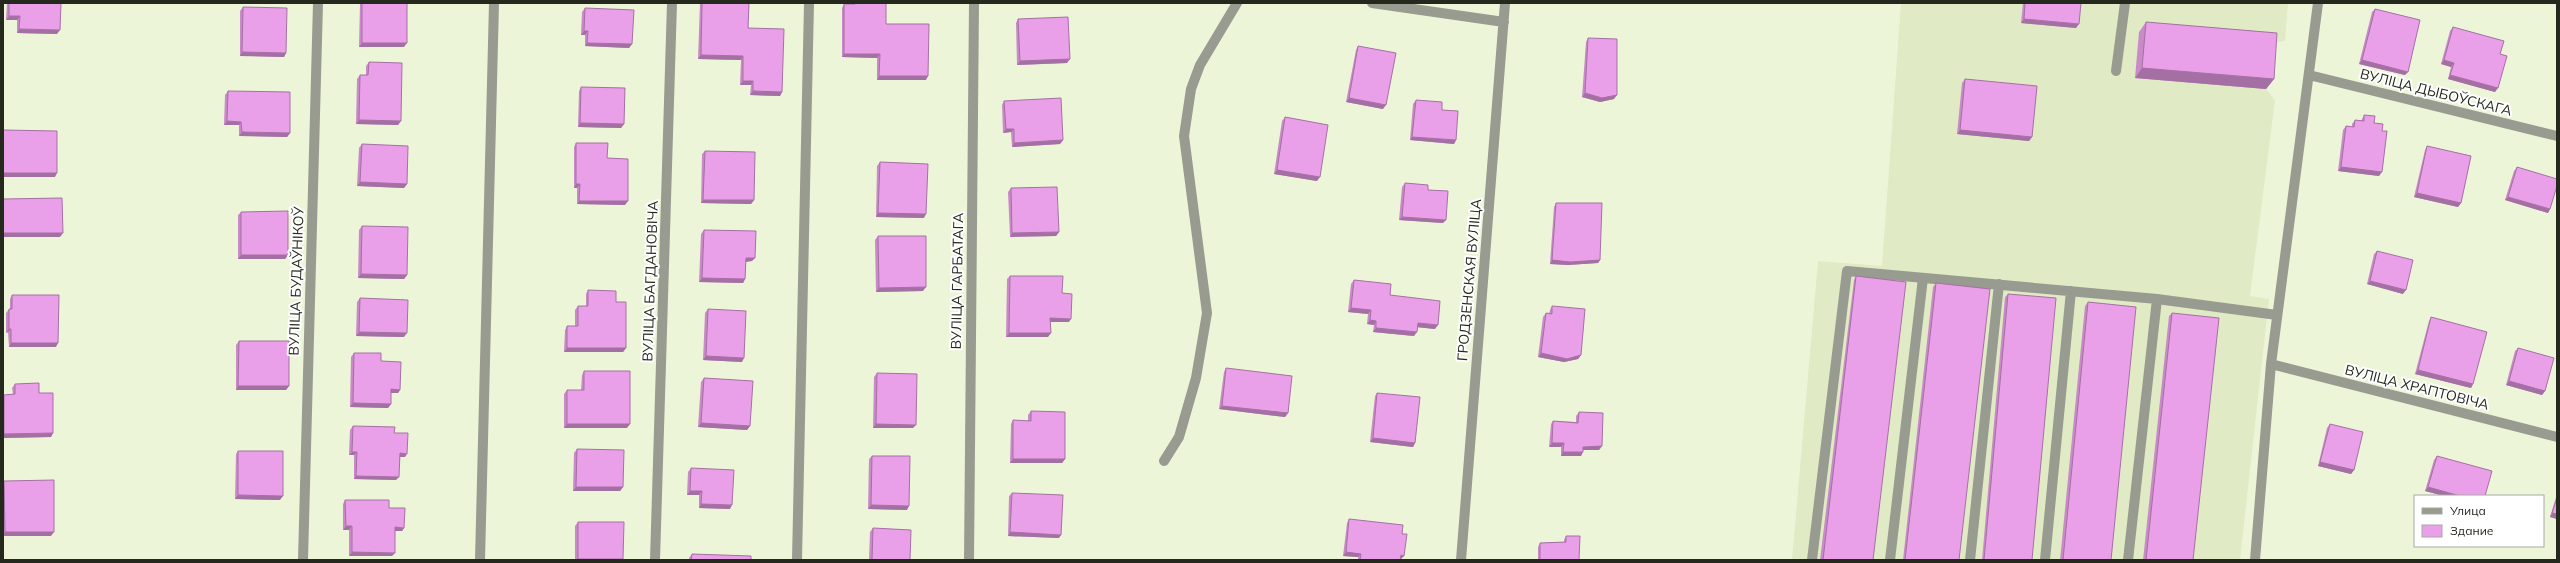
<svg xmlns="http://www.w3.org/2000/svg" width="2560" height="563" font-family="Mulish,sans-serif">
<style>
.built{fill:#e0eac5}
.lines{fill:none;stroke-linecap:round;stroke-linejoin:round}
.minor{stroke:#989b8f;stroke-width:10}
.wall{fill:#c98ac8}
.shaded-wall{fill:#a470a3}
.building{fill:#eaa0e9;stroke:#a470a3}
.labels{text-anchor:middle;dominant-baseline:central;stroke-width:4;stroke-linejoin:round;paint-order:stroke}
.street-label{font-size:14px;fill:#25281d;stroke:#fff}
</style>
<rect width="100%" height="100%" fill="#edf5d8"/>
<path class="built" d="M1901,3H2288L2285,41L2270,43L2266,89L2275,100L2250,296L2269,299L2240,560H1792L1818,261L1882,266Z"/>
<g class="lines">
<path class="minor" d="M1372,3L1504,22
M2116,71L2125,3
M2309,75L2557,136
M2271,364L2557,437
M1164,461L1179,437L1196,378L1207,313L1184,136L1191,89L1200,65L1237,3
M303,560L318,3
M480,560L494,3
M655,560L672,3
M797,560L809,3
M969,560L974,3
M1461,560L1505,3
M1812,560L1847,271L2157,299L2277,315
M1890,560L1923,278
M1970,560L1999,284
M2045,560L2071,291
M2128,560L2157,299
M2255,560L2271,364L2318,3"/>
</g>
<path class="wall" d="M7,3H61L57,34L17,33V20H6Z
M360,3H407L404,47H359Z
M700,3H749L748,28L782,92L780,96L750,95L751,85H740L741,60L698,59Z
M853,3H886V24L926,80H877V58L842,57V8L844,4H852Z
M2023,3H2081L2076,28L2021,23Z
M243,7L286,53L284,57L240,56V11Z
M585,8L632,44L629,48L585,46V35H581L582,12Z
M2375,9L2405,75L2359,64L2372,12Z
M1018,19L1067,63L1017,65L1016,23Z
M2146,22L2274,79L2266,89L2135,78L2139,32Z
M2453,27L2500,54L2495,92L2448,79L2451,67L2441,64L2450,31Z
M1588,38L1614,99L1600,102L1582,97L1586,42Z
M1358,46L1383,109L1346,102L1356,50Z
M369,62L398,125L356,124L357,79L360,75H366V66Z
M1965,79L2032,137L2029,141L1957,134L1962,83Z
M581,87L624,124L621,128L578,127L579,91Z
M228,91L290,133L287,137L239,136V125H224L225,95Z
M1416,100L1442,110L1456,140L1454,144L1410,140L1413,104Z
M1004,101L1063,140L1060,144L1012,147L1011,132L1003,133L1002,105Z
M2364,115L2374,123L2382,131L2379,176L2338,171L2343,130L2346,126L2352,127V124L2355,120L2361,121Z
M1285,117L1317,181L1274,174L1282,121Z
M576,143L607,158L625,205L577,204V188H574V147Z
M362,144L407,184L404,188L357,186L359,148Z
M2427,146L2461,203L2458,207L2414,197L2425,150Z
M705,151L754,200L751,204L701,203L702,154Z
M880,162L924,218L876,217L877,166Z
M2517,167L2550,209L2548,213L2505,200L2514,171Z
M1405,183L1428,190L1443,223L1399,220L1402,187Z
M1011,188L1059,232L1056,236L1010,237L1008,192Z
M1556,203L1600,260L1598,263L1568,265L1550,264L1554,207Z
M241,212L288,255L285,259H238V215Z
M362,226L407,275L404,279L358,278L359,230Z
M704,230L752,261L746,262L745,279L743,283L699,282L701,234Z
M878,236L923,291L876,292L875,240Z
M2377,251L2403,294L2367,284L2374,254Z
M1010,276L1062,293L1069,322H1050L1048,337H1006L1007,279Z
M1856,276L1873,560H1820L1854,280Z
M1354,280L1390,295L1435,329L1418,327L1414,336L1373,332L1374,325L1367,324L1368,314L1348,312L1351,284Z
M1936,283L1959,560H1903L1933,287Z
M588,290L616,302L626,348L623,352H564L565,330L567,326H575V310L578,306H586V294Z
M2008,294L2032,560H1982L2005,297Z
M12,295L56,347H9L8,332L6,333V313L9,309H10V299Z
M360,298L404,337L356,336L357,302Z
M2088,302L2111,560H2060L2085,306Z
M1552,306L1581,355L1578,359L1564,362L1538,357L1543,317L1546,313L1549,314L1550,310Z
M708,309L742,362L703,360L705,313Z
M2172,313L2193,560H2143L2169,316Z
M2431,317L2473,384L2471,388L2415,374L2429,321Z
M239,341L289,386L286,390H236V345Z
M2518,348L2545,391L2542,395L2506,385L2515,351Z
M354,353L381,361L400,390L398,393H391V404L388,408L350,407L351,357Z
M1226,368L1288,413L1285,417L1219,409L1224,372Z
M584,371L627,428H564V394L567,390H581L582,375Z
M877,373L913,428H873L874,377Z
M704,378L750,426L747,430L698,427L701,382Z
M15,384L39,393L53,433L51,437L3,438V396L4,395L13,394L12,388Z
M1377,393L1415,443L1413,447L1370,442L1375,396Z
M1031,411L1065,459L1062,463H1010L1011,424L1013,420L1028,421V415Z
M1579,412L1602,446L1599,450H1583L1581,456H1561V447H1549L1551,424L1553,421L1576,422V416Z
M2330,424L2354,470L2351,474L2318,466L2327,428Z
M353,426L394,433L405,457H400L396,480L354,479V455H349L350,430Z
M577,449L623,487L620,491H573L574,453Z
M238,451L280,500L235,499L236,454Z
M872,456L907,510L868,509L869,459Z
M2437,456L2485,496H2444L2425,491L2434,460Z
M691,468L730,509L699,508V495H687L688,472Z
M4,481L51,536H3V483Z
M1012,493L1059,538L1008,536L1009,496Z
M2557,494V519L2550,517Z
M345,500L389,508L404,528L402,531H395L392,556H349V530H343V504Z
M1349,519L1402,534L1401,559H1400V560H1358V557L1343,556L1347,523Z
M578,522L623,560H575V526Z
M873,528L910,560H869L870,532Z
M1566,536L1579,560H1538V547L1540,543L1564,542V540Z
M692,554L751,560H689V558Z"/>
<path class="shaded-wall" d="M9,16H20L17,20H6Z
M2024,19L2079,24L2076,28L2021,23Z
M19,29L60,30L57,34L17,33Z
M584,31H588L585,35H581Z
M362,43H407L404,47H359Z
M587,43L632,44L629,48L585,46Z
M242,52L286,53L284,57L240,56Z
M844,54H880L877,58L842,57Z
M701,55L743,56L741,60L698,59Z
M1070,59L1067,63L1017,65L1020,61Z
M2362,60L2408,72L2405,75L2359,64Z
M2444,60L2454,63L2451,67L2441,64Z
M2142,68L2274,79L2266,89L2135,78Z
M2450,75L2498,88L2495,92L2448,79Z
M879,76H928L926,80H877Z
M743,81H753L751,85H740Z
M753,91L782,92L780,96L750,95Z
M1585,93L1617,95L1614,99L1600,102L1582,97Z
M1349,98L1386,105L1383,109L1346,102Z
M359,120L401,121L398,125L356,124Z
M227,121L241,122L239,125H224Z
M580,123L624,124L621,128L578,127Z
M1006,129H1014L1011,132L1003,133Z
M1960,130L2032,137L2029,141L1957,134Z
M242,132L290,133L287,137L239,136Z
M1412,137L1456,140L1454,144L1410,140Z
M1063,140L1060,144L1012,147L1014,143Z
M2341,167L2382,172L2379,176L2338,171Z
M1277,170L1320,177L1317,181L1274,174Z
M3,173H57L55,177H3Z
M360,182L407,184L404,188L357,186Z
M576,184H580L577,188H574Z
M2417,193L2461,203L2458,207L2414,197Z
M2508,197L2550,209L2548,213L2505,200Z
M703,200H754L751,204L701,203Z
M579,201H628L625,205L577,204Z
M878,213L926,214L924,218L876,217Z
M1402,217L1446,220L1443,223L1399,220Z
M1059,232L1056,236L1010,237L1012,233Z
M3,233H63L60,237H3Z
M241,255H288L285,259H238Z
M746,258H755L752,261L743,262Z
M1552,260H1600L1598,263L1568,265L1550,264Z
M361,274L407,275L404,279L358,278Z
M702,278L745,279L743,283L699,282Z
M2370,281L2406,290L2403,294L2367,284Z
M926,287L923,291L876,292L879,288Z
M1351,308L1371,310L1368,314L1348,312Z
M1050,318L1071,319L1069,322H1048Z
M1370,320L1376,321L1374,325L1367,324Z
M1418,323L1438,325L1435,329L1415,327Z
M1376,328L1417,332L1414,336L1373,332Z
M9,329H11L8,332L6,333Z
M359,332L407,333L404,337L356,336Z
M1009,333H1051L1048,337H1006Z
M11,343H58L56,347H9Z
M567,348H626L623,352H564Z
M1541,353L1581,355L1578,359L1564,362L1538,357Z
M706,356L744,358L742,362L703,360Z
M2418,370L2473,384L2471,388L2415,374Z
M2509,381L2545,391L2542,395L2506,385Z
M238,386H289L286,390H236Z
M391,389L400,390L398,393H388Z
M353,403L391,404L388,408L350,407Z
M1222,406L1288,413L1285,417L1219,409Z
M701,423L750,426L747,430L698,427Z
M567,424H630L627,428H564Z
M876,424L916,425L913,428H873Z
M53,433L51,437L3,438V436L4,434Z
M1373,438L1415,443L1413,447L1370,442Z
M1552,443H1564L1561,447H1549Z
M1602,446L1599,450H1581L1583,447Z
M352,452H357L354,455H349Z
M1563,452H1583L1581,456H1561Z
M400,453L407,454L405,457H397Z
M1013,459H1065L1062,463H1010Z
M2320,462L2354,470L2351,474L2318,466Z
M356,476L399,477L396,480L354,479Z
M576,487H623L620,491H573Z
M2428,487L2460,496H2444L2425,491Z
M690,491H702L699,495H687Z
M238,495L283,496L280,500L235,499Z
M701,504L732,505L730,509L699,508Z
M871,505L909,506L907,510L868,509Z
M2552,513L2557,514V519L2550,517Z
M346,526H352L349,530H343Z
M395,527L404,528L402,531H392Z
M5,532H54L51,536H3V535Z
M1010,532L1061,535L1059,538L1008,536Z
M352,552L395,553L392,556H349Z
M1346,552L1361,554L1358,557L1343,556Z
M1401,555L1404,556L1401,559H1398Z
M578,559H623V560H577Z"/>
<path class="building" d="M9,3H61L60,30L19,29L20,16H9Z
M362,3H407V43H362Z
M702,3H749L748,28L784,29L782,92L753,91V81H743V56L701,55Z
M855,3H886V24H929L928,76H879L880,54H844V4H855Z
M2025,3H2081L2079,24L2024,19Z
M243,7L287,8L286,53L242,52Z
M585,8L634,10L632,44L587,43L588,31H584Z
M2375,9L2420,20L2408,72L2362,60Z
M1068,17L1070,59L1020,61L1018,19Z
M2146,22L2277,33L2274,79L2142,68Z
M2453,27L2504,41L2500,54L2507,56L2498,88L2450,75L2454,63L2444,60Z
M1588,38L1617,39V95L1602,98L1585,93Z
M1358,46L1396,53L1386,105L1349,98Z
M369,62L402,63L401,121L359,120L360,75H368Z
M1965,79L2037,86L2032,137L1960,130Z
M581,87L625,88L624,124L580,123Z
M228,91L290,92V133L242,132L241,122L227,121Z
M1061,98L1063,140L1014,143V129H1006L1004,101Z
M1416,100L1442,102V110L1458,111L1456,140L1412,137Z
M2364,115L2375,116L2374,123L2383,124L2382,131H2387L2382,172L2341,167L2346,126L2354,127L2355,120L2364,121Z
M1285,117L1328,125L1320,177L1277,170Z
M3,130L57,131V173H3Z
M576,143H608L607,158L628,159V201H579L580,184H576Z
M362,144L408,146L407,184L360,182Z
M2427,146L2471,156L2461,203L2417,193Z
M705,151L755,152L754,200H703Z
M880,162L928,164L926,214L878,213Z
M2517,167L2557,179V186L2550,209L2508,197Z
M1405,183L1428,185V190L1448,191L1446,220L1402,217Z
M1057,187L1059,232L1012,233L1011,188Z
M62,198L63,233H3V199Z
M1556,203H1602L1600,260L1570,262L1552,260Z
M288,211V255H241V212Z
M362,226L408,227L407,275L361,274Z
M704,230L756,231L755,258H746L745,279L702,278Z
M878,236H926V287L879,288Z
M2377,251L2413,260L2406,290L2370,281Z
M1010,276H1063L1062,293L1072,294L1071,319L1050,318L1051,333H1009Z
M1856,276L1906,282L1873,560H1823Z
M1354,280L1391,284L1390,295L1440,301L1438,325L1418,323L1417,332L1376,328V321L1370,320L1371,310L1351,308Z
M1936,283L1990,289L1959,560H1905Z
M588,290L616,291V302H626V348H567V326H578V306H588Z
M2008,294L2056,298L2032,560H1984Z
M12,295H59L58,343H11V329H9V309H12Z
M360,298L408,300L407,333L359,332Z
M2088,302L2136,307L2111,560H2063Z
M1552,306L1585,309L1581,355L1567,359L1541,353L1546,313L1552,314Z
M708,309L746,311L744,358L706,356Z
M2172,313L2219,318L2193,560H2146Z
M2431,317L2487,332L2473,384L2418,370Z
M239,341H289V386H238Z
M2518,348L2554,358L2545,391L2509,381Z
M354,353H381V361L401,362L400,390L391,389V404L353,403Z
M1226,368L1292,376L1288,413L1222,406Z
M584,371H630V424H567V390H584Z
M877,373L917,374L916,425L876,424Z
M704,378L753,381L750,426L701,423Z
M39,383V393H53V433L4,434V395L15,394V384Z
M1377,393L1420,397L1415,443L1373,438Z
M1031,411L1065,412V459H1013V420L1031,421Z
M1579,412L1603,413L1602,446L1583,447V452H1563L1564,443H1552L1553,421L1578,423Z
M2330,424L2363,432L2354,470L2320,462Z
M353,426L395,427L394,433H408L407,454L400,453L399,477L356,476L357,452H352Z
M577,449L624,450L623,487H576Z
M238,451H283V496L238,495Z
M872,456H910L909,506L871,505Z
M2437,456L2492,471L2485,496H2460L2428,487Z
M691,468L734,470L732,505L701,504L702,491H690Z
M54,480V532H5L4,481Z
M1012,493L1063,495L1061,535L1010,532Z
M2557,498V514L2552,513Z
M345,500H389V508H405L404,528L395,527V553L352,552V526H346Z
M1349,519L1403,525L1402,534H1407L1404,556L1401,555L1400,560H1360L1361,554L1346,552Z
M578,522H624L623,559H578Z
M873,528L911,530L910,560H872Z
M1566,536H1580L1579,560H1540V543L1566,542Z
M692,554L751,556V560H691Z"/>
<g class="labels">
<g class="street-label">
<text transform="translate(2436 92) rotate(14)">ВУЛІЦА ДЫБОЎСКАГА</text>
<text transform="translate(1469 280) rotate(-85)">ГРОДЗЕНСКАЯ ВУЛІЦА</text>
<text transform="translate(296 281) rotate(-88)">ВУЛІЦА БУДАЎНІКОЎ</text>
<text transform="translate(650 281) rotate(-88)">ВУЛІЦА БАГДАНОВІЧА</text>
<text transform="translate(957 281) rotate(-89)">ВУЛІЦА ГАРБАТАГА</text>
<text transform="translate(2417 387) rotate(14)">ВУЛІЦА ХРАПТОВІЧА</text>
</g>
</g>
<rect width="2560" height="563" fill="none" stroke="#25281d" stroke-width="8"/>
<rect x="2414" y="495" width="130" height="52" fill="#ffffff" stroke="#a8a9a5"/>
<rect x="2422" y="508" width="20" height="6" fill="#989b8f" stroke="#a8a9a5"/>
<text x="2450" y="515" font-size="12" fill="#25281d">Улица</text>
<rect x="2422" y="525" width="20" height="12" fill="#eaa0e9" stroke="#a8a9a5"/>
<text x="2450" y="535" font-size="12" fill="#25281d">Здание</text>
</svg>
